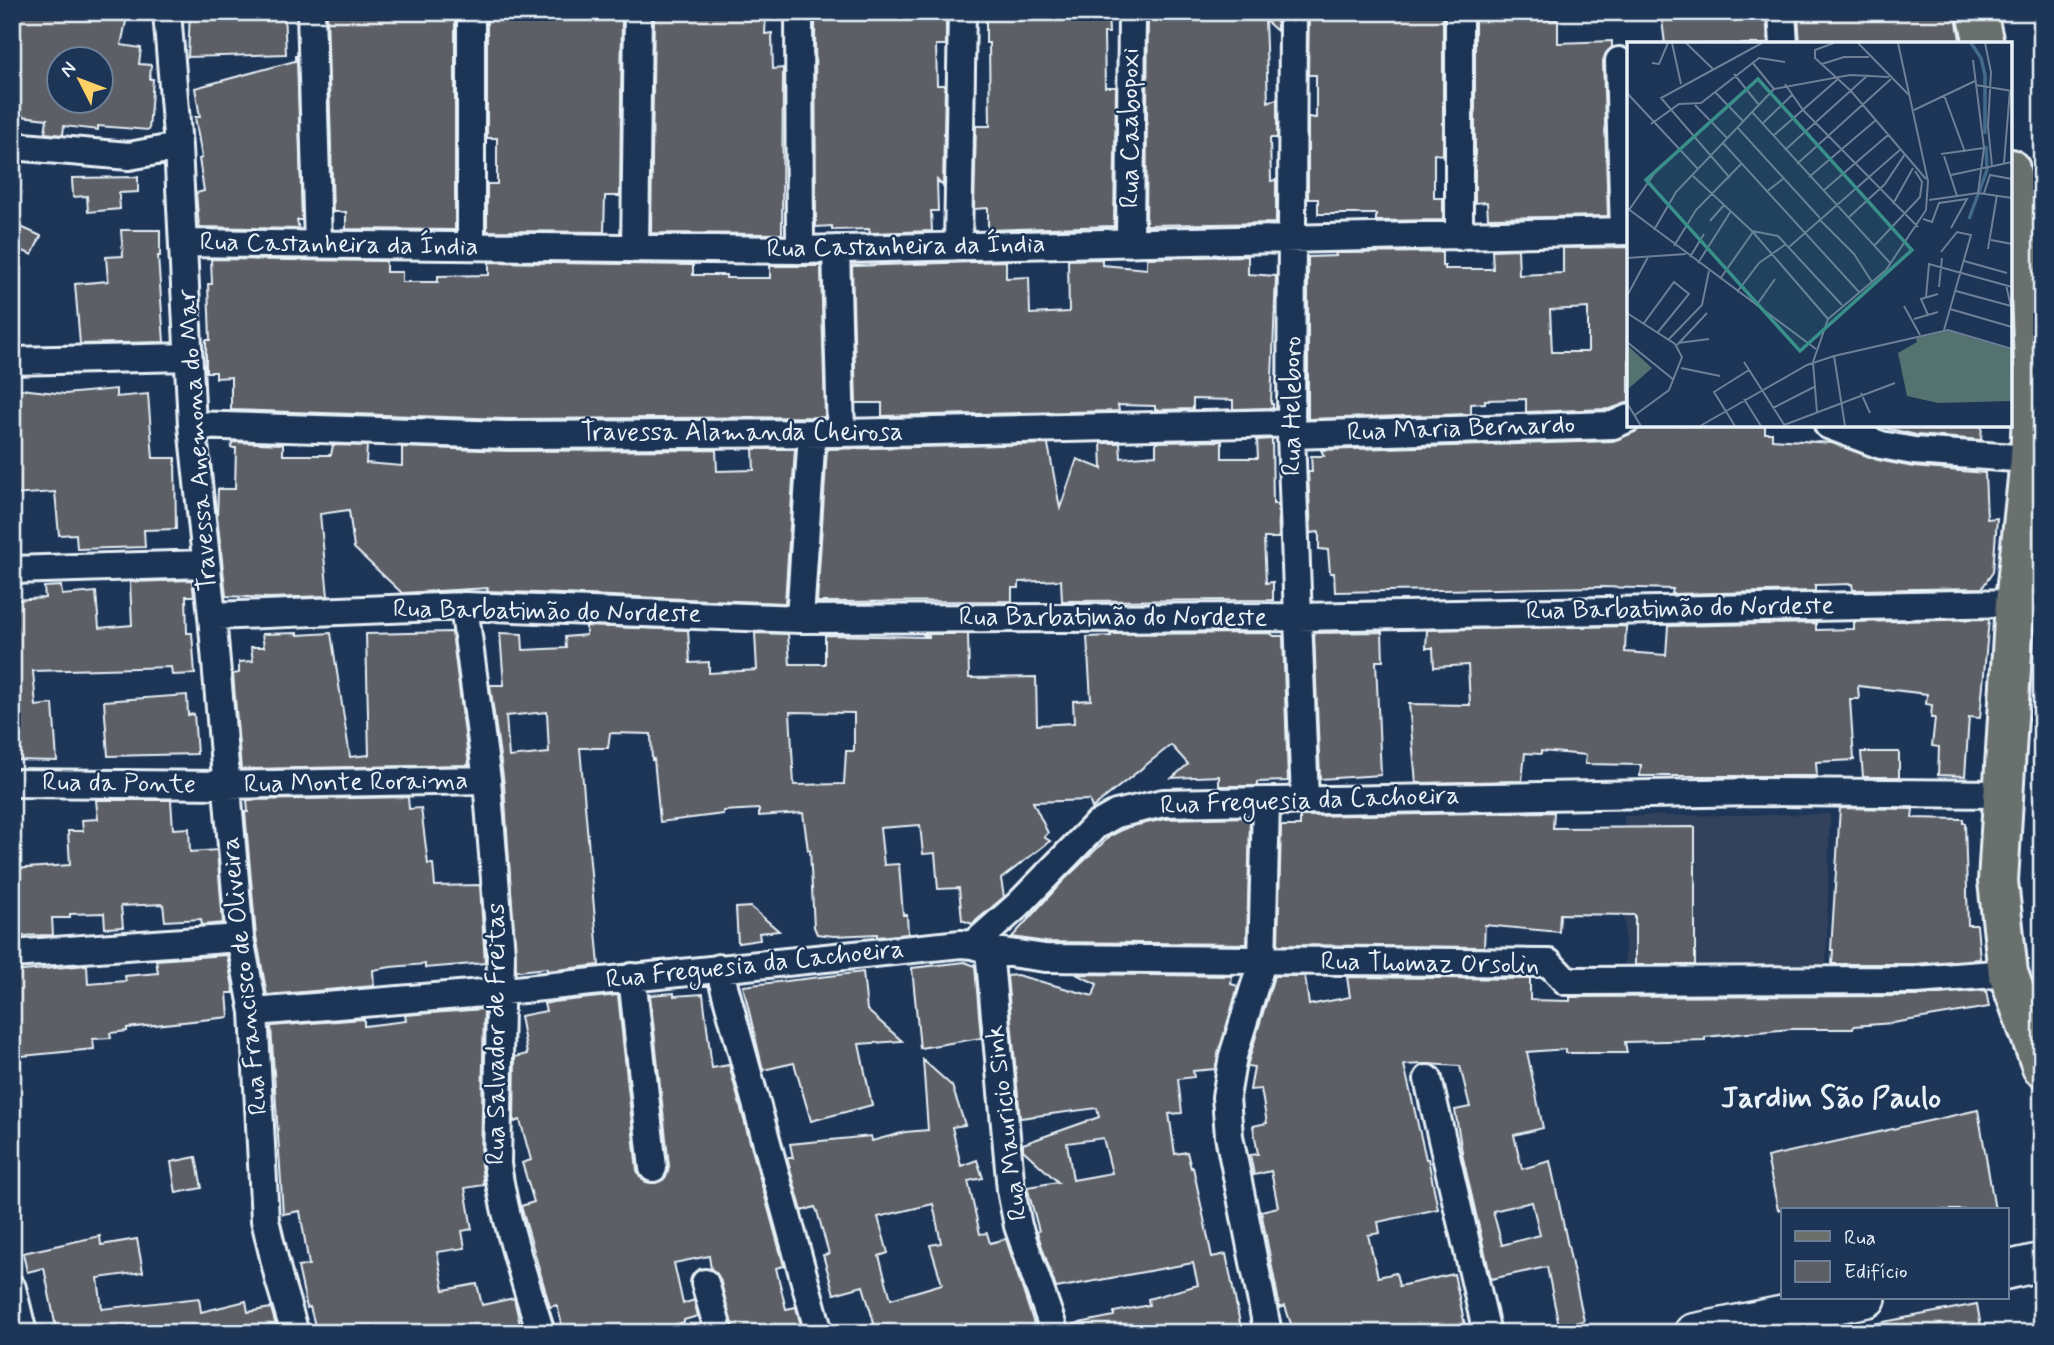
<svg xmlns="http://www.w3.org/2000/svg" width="2054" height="1345" font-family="Mynerve,sans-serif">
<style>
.built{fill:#30425c}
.building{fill:#5c5f66;stroke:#e8f1f8;stroke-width:2;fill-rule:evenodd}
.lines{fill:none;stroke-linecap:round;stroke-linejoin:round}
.street-casing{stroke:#e8f1f8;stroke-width:32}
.secondary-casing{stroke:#e8f1f8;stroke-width:42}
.primary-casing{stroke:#e8f1f8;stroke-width:44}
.street{stroke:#1d3557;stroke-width:26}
.secondary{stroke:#1d3557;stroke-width:37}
.primary{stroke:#6b706d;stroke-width:38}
.labels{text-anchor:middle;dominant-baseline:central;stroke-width:5;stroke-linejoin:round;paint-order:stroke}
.street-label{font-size:26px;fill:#e8f1f8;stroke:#1d3557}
.quarter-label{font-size:30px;font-weight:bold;fill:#e8f1f8;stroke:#1d3557}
.inset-river{fill:none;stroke:#426b8a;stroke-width:3.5}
.inset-road{fill:none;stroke:#6e8097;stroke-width:2}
.view{fill:#3a8f8a;fill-opacity:0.15;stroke:#3a8f8a;stroke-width:3.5}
.inset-edge{fill:none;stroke:#e8f1f8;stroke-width:3.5}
</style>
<rect width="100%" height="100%" fill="#1d3557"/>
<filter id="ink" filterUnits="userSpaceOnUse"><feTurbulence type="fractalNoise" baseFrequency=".0143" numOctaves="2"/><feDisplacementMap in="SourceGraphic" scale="14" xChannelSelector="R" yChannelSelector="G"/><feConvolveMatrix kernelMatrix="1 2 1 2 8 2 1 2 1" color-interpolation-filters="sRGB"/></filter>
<g filter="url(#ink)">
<path class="built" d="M1830,814L1826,969L1625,967L1624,816Z"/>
<path class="building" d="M12,12H128L121,45L141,48L139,64L151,65L150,79H153L149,130L98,126V130L64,126L63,135L45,133L47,119L12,115ZM60,60H102V102H60Z
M190,12H284L286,54L188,57Z
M327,12H455V230L346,229V212H333Z
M487,12H622L620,196H605L604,232L487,231V184H497V138H487Z
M815,12H946V45H936L937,85H945L943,186L937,180L938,211H931L932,231L870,233L869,229L832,230V226L816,227Z
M986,12H1108L1109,33H1104L1105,87H1116L1114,226L988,230V208L974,209L976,126H990L989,43H986Z
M1148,12H1277V31L1265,20L1268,102L1277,99V138H1270L1271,181L1276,180V223L1146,225Z
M1309,12H1443V155L1434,154V198H1443V220L1376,221V214H1318V199H1308V117L1316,118V75H1308Z
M1661,12H1766L1768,44H1665Z
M1811,12H1955L1961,44H1800L1798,14Z
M654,13H766L765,34L772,33L773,69L783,68L782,234L651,233Z
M1475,19L1558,20V43L1612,41V47L1606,53L1603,61L1608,216L1488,218L1487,202L1475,203Z
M295,56H297L302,220H297L299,229L199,227L196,193L204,191L199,159L202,158L195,117H200L195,88L295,61Z
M138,177V192L119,193L120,209L88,212L87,196L73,197L72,178Z
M12,223L41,236L32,255L12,246Z
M121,230H160V256H158L164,342L80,344L75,284L108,281L106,257L123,256Z
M1629,247V403L1609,409L1526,412V399L1485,400V403L1471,404V414L1308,419V257L1336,256L1335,253L1442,252V266H1445V269H1493L1492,250L1518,249L1519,275L1563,273V248ZM1588,308V352H1552L1550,310Z
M1248,256V274L1276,276L1271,404H1273V408L1233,409V400L1193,399V409L1155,410V406L1118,405L1119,411L882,416V403H856L852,266L1006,261V278L1029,277L1030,314L1069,312L1068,260L1102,259V265L1147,269V258Z
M211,259L386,261V272H402V282H438V276L489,275V262L693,265V275H726V278H770V266H821L825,417L507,419L231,410V377L216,378V372H206V340H210L208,284H212Z
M12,388L65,394L116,389V397L148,394L153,458H175L176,529L144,530L145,547L77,549L76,534L59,535L55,492L12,495Z
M1643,425H1765V433H1772V439L1832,443L1878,460L1913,467L1985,473L1987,519L1997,518L1993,572L1982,588L1853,590L1852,584L1815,585V591L1672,594L1673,589L1601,587L1335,592L1334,573H1330L1328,550L1319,549V532L1311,533L1308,472H1312L1311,456H1324L1321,450L1613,441L1635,432Z
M1873,425H1982L1981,440L1916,435Z
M1272,439L1273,504H1278L1279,535L1278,538H1264L1266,583L1273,582V600L1062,601L1061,580L1019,582V588H1012V601L817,602L827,449L1048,444L1060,508L1077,459L1102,469L1101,443H1120L1121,458L1156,455V442L1222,441V458H1258L1257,440Z
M232,442L283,444V455H331L333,445L367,446L366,463L402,466V447L507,451L716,450L717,471L754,470L753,449H795L785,603L487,591L488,588L402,593L354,548L349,510L320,514L328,596L269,598L226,596L217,516L218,489H235L236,448H231Z
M192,580L194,596H186L187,633H192L195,674L172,675L171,667L33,671L36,706L53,704L57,761L12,760V600L45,598L44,587L61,586L62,595L96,592L99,628L132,625L130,582Z
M1989,619L1980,718L1969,717L1965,776L1938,775L1939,747L1932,746L1935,718H1931L1932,705L1926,704L1927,694L1858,686L1859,699H1850L1854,760L1816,762L1817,776H1640L1641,765L1585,764L1586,755L1541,751V754L1525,753L1522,781L1416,783L1409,704L1470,705L1468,665L1434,667L1433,648H1426L1427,630L1626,626L1625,652L1666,655L1668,626L1816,623V630L1854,629V622Z
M586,626L688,630L690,663L709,662V673L757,670L755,633L788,634L790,664H825V635L930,637L922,634H968L969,678L1036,677L1037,725L1074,723L1073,701L1091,700L1087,637L1111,636L1110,634L1270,633L1274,636H1283L1288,781L1257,782V786H1219V776L1172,778L1188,764L1171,745L1092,808L1089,800L1033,802L1048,833L1044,837L1050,841L1001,879L1004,897L972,924L962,920L959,888L938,889L935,853L923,854L920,825L880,828L884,865L899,864L903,915H907L908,934L877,937V934L834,936L817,934L814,927L810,850H808L803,813L759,816V809L723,811V814L660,822L654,759L652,760L651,734L610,733L608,748H580L599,965L547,971V968L519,971L516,969L504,784L490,685H504L500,633L522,634L523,650L566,648L565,637L586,635ZM547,712L549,753L509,757L506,716ZM790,712L854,713V751H846L844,784L794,785Z
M452,632L469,765L241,769L233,674L239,673V662L253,661L251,647H264L262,634L298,633V635L331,633L350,757L369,755L366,634Z
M1382,632L1383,661H1376L1381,775L1320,779L1314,633Z
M187,695L188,715L194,714L197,754L108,756L104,701Z
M1861,752H1899V777H1863Z
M408,797L409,809L421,808L428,864H433L435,886L480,885L485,963L425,968V964L391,967L373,970L374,986L267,995L256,936L245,812H248L247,800Z
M96,800H171L173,829L189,828L190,852L217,850L223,923L202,925L201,919L165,921L163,904L121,906L123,927L105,928L104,913L70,914V918H52L53,935L12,936V869L70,865L68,831H83L82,820L98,819Z
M1840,808L1913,809L1912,818L1963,819V823H1965L1968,925H1977L1980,959L1915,964H1832L1833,950H1831Z
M1554,812L1553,828L1695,827V965H1635V915L1560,914L1559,932L1485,925L1484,947L1278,945L1281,826H1300V816Z
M1250,817L1247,944L1046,942L1012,937L1062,882L1110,836L1128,827L1165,819Z
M751,907L779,931L759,933L760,940L738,943L736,908Z
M227,955L234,993H227L229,1017L127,1028V1031L110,1033L111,1038L93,1039L94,1049L12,1057V972L87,965L88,984L126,981L125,976L158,973L156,960Z
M965,962L975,966L981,1038L920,1048L912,968Z
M863,972L867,1010L902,1041L859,1044L872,1105L811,1121L794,1063L763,1070L743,986Z
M1076,974L1232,976L1231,984L1238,986L1215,1069L1193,1071L1194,1077L1178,1079L1182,1113L1169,1114L1175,1154L1187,1152L1191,1168L1193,1167L1212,1257L1226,1254L1242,1333H1075L1074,1324L1114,1316V1312L1149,1305L1148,1299L1198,1285L1193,1263L1056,1288L1037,1232L1039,1231L1027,1187L1058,1182L1023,1150V1144L1099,1117L1097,1108L1020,1118L1007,976L1017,975L1093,996L1097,984ZM1103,1138L1112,1173L1073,1180L1067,1143Z
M1274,976H1305L1309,1005L1350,997L1347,977L1530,979V1000L1570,1001V997L1916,996L1986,990L1989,1007L1893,1023L1854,1026L1853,1029H1791L1705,1037V1040L1625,1042L1627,1053H1566V1049L1527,1052L1543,1128L1514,1135L1522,1169L1550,1161L1584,1321L1559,1326L1547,1267L1491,1279L1463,1158L1455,1110L1470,1107L1460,1066L1425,1064L1404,1065L1426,1159H1428L1438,1209L1378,1222L1380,1233L1368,1235L1378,1277L1396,1273L1399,1286L1454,1274L1466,1330L1450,1333H1294L1285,1306L1280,1308L1261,1211L1278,1207L1271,1171L1254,1175L1250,1155L1258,1154L1253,1126L1267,1123L1261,1089L1250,1090L1254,1067L1247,1066ZM1532,1202L1540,1235L1502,1245L1493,1211Z
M674,993V996L703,994L712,1068L729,1065L784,1266L776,1268L786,1309L796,1307L803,1333H734L720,1279L711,1269L709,1256L674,1263L683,1304L694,1300L698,1316L684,1320V1322L649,1333H564L557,1305L550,1307L521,1206L534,1202L522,1163L531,1160L520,1120L514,1122L515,1057L527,1054L520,1016L546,1011L544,1004L553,1002L618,995L637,1170L640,1177L646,1182L655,1183L663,1180L667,1175L669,1166L650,995Z
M484,1009L481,1164L484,1185L465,1188L472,1229L462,1231L465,1248L437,1252L444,1290L477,1284L482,1305L514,1298L522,1333H374L371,1325L350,1333H317L310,1307L307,1308L298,1267L309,1265L300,1211L283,1214L271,1026L364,1019V1026L406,1021L405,1015Z
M923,1060L952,1086L965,1125L952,1127L961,1166L977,1160L983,1178L968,1181L980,1234L987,1233L990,1243L1006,1239L1037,1333H877L863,1286L834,1294L823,1255L829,1254L817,1211L815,1207L802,1211L787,1158H793L790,1144L871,1136L872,1141L905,1132L928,1130ZM933,1204L941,1243L930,1245L942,1284L891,1299L879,1256L888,1253L878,1217Z
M1978,1110L1995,1210H1778L1767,1157Z
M196,1157L202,1188L176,1193L171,1162Z
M100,1236L101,1245L137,1239L143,1272L98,1278L102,1309L199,1298L201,1312L246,1301L248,1312L271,1308L278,1333H57L44,1268L27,1272L23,1253Z
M1977,1304L1982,1333H1874L1873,1324Z"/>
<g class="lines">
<g class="street-casing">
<path id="street" d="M167,12L178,147L192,425L212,616L240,938L254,1012L265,1220L279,1279L295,1333
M311,12L318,244
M799,12L800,250
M1293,12L1291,435L1305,800
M1782,12L1784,44
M1619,61L1624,231
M12,146L129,156L178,147
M1459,236V12
M184,243L800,250L1629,231
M1130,243L1132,12
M471,246V12
M958,246L962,12
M635,249L638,12
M836,249L841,433
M12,361L188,357
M192,425L507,435L841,433L1292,423
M1828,425L1881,445L1914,451L2030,459
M1291,435L1613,425L1629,418
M12,570L206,564
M464,606L487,780L501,953L497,1164C505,1222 524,1277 541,1333
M212,616L464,606L800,619L1298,617L2015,603
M800,619L812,433
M12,783L226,785L487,780
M1266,802L1262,962L1233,1056L1226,1097L1229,1136L1268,1333
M973,945L989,950L1045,958L1549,963L1566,981L1916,980L2008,973
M989,950L1011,1190L1018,1226L1055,1333
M12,954L240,938
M719,968L819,1333
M632,977L653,1168
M254,1012L495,992L961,944L973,945L1018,905L1095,826L1116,814L1163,803L1757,792L2002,794
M1428,1079L1487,1333
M705,1283L719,1333
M12,1288L23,1333"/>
</g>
<g class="secondary-casing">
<path id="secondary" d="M2007,1270L2042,1262
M1693,1333L1867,1298"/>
</g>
<g class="primary-casing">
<path id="primary" d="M1977,12L1984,44
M2010,169L2021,220L2031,295L2034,364L2030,459L2015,603L1998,881L2008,973L2042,1067"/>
</g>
<use href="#street" class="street"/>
<use href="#secondary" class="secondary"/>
<use href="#primary" class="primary"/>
</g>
</g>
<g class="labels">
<g class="street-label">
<text transform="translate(1131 128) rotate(-90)">Rua Caabopoxi</text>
<text transform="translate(339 245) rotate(1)">Rua Castanheira da Índia</text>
<text transform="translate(906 247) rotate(-1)">Rua Castanheira da Índia</text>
<text transform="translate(1293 406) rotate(-90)">Rua Heleboro</text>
<text transform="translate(1461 429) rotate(-2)">Rua Maria Bernardo</text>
<text x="742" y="433">Travessa Alamanda Cheirosa</text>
<text transform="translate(198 440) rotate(-94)">Travessa Anemona do Mar</text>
<text transform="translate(1680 609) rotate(-1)">Rua Barbatimão do Nordeste</text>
<text transform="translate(547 612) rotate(1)">Rua Barbatimão do Nordeste</text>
<text x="1113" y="618">Rua Barbatimão do Nordeste</text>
<text transform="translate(356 783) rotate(-1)">Rua Monte Roraima</text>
<text transform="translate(119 784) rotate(1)">Rua da Ponte</text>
<text transform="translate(1310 801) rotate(-2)">Rua Freguesia da Cachoeira</text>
<text transform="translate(1430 964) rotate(1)">Rua Thomaz Orsolin</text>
<text transform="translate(755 965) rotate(-6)">Rua Freguesia da Cachoeira</text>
<text transform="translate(245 976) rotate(-96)">Rua Francisco de Oliveira</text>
<text transform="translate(497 1034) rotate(-90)">Rua Salvador de Freitas</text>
<text transform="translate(1007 1123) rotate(-97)">Rua Mauricio Sink</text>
</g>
<g class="quarter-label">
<text x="1831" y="1098">Jardim São Paulo</text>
</g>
</g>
<g transform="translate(1627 42)">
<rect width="385" height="385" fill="#1d3557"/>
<path d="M321,289L385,308V359L311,361L280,354L271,311L290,300L289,296ZM0,303L25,326L0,348Z" fill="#547270"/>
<path class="inset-river" d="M344,1L354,16L358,33V92M342,177L360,128L359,104"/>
<path class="inset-road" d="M45,1L54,42M59,1L86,27M207,1L188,8V16L224,49L299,137M231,1L282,53M358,1L364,30L361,84L365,124M346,18L357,106L351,151M125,20L147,47M25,21L32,22L41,1M195,22L217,15H242M107,32L132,63M158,42L176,68L291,185M349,43L385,49M88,50L116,79M0,51L71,127M317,53L338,110M68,63L100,96M287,68L348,39M125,70L264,222M24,82L52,62L74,61L132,16L158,20M135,82L165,53M110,85L193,176M146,94L211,37M96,101L232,250M158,108L241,33M314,112L357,106M317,114L330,154M377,121L383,48M170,122L264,37M324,133L385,120M66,134L125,189L151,194L215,263M182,135L249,78M103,136L34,56L135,1M196,149L261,93M139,150L156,137M357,151L363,133L385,137M302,158L351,151L385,156M266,162L286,126M0,166L189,307M2,168L27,132M221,176L258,142L278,112M192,177L227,212L245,240M296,177L305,180L312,161L340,157L324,186M83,179L97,163M27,188L49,150L147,47L223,33L262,35M125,189L201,277M364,198L385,202M47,204L69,168L115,121M247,204L293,155L295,140L288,129M162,205L274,107M361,207L370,153M314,210L330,190L344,193L317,288M63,215L77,192M0,216L59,212M337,219L380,231M71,221L104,169M93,237L126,190M379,243L384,264M312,245L315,216M329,249L384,264M110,250L132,221L159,202M0,254L21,215M299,255L302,222L385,245M129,264L148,237M277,264L293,293M323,267L385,285M0,271L48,302L55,315L42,348L8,373M301,273L294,257L311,252M287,277L311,270M17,281L47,240L62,252L31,290M42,297L75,263L82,229M0,300L47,338M51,301L82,297M50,303L80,271M207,314L218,384M117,320L158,384M186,320L190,370M186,320L201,277L259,228L299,168L301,139L271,1M54,326L93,334M234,351L243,371M117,357L134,384M0,361L14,384M146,366L187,345M157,383L268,341M73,384L180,323L207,314L321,288L385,307M108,384L87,350L122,328"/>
<path class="view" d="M131,37L285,208L173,309L19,138Z"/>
<rect width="385" height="385" class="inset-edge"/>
</g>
<rect width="2054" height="1345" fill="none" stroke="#1d3557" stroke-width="42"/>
<rect x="21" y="21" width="2012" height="1303" fill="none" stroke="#e8f1f8" stroke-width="2.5" filter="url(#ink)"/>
<rect x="1781" y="1208" width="228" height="91" fill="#1d3557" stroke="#6e8097" stroke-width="2"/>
<rect x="1795" y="1231" width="35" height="10" fill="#6b706d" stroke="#6e8097" stroke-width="2"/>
<text x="1844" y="1244" font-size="21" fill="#e8f1f8">Rua</text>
<rect x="1795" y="1261" width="35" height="21" fill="#5c5f66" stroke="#6e8097" stroke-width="2"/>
<text x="1844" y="1278" font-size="21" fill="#e8f1f8">Edifício</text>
<g transform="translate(80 80) rotate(312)"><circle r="33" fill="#1d3557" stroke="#6e8097" stroke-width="2"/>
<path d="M0-5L12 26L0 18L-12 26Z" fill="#ffd166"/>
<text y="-10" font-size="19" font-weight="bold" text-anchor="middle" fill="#e8f1f8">N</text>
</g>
</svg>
